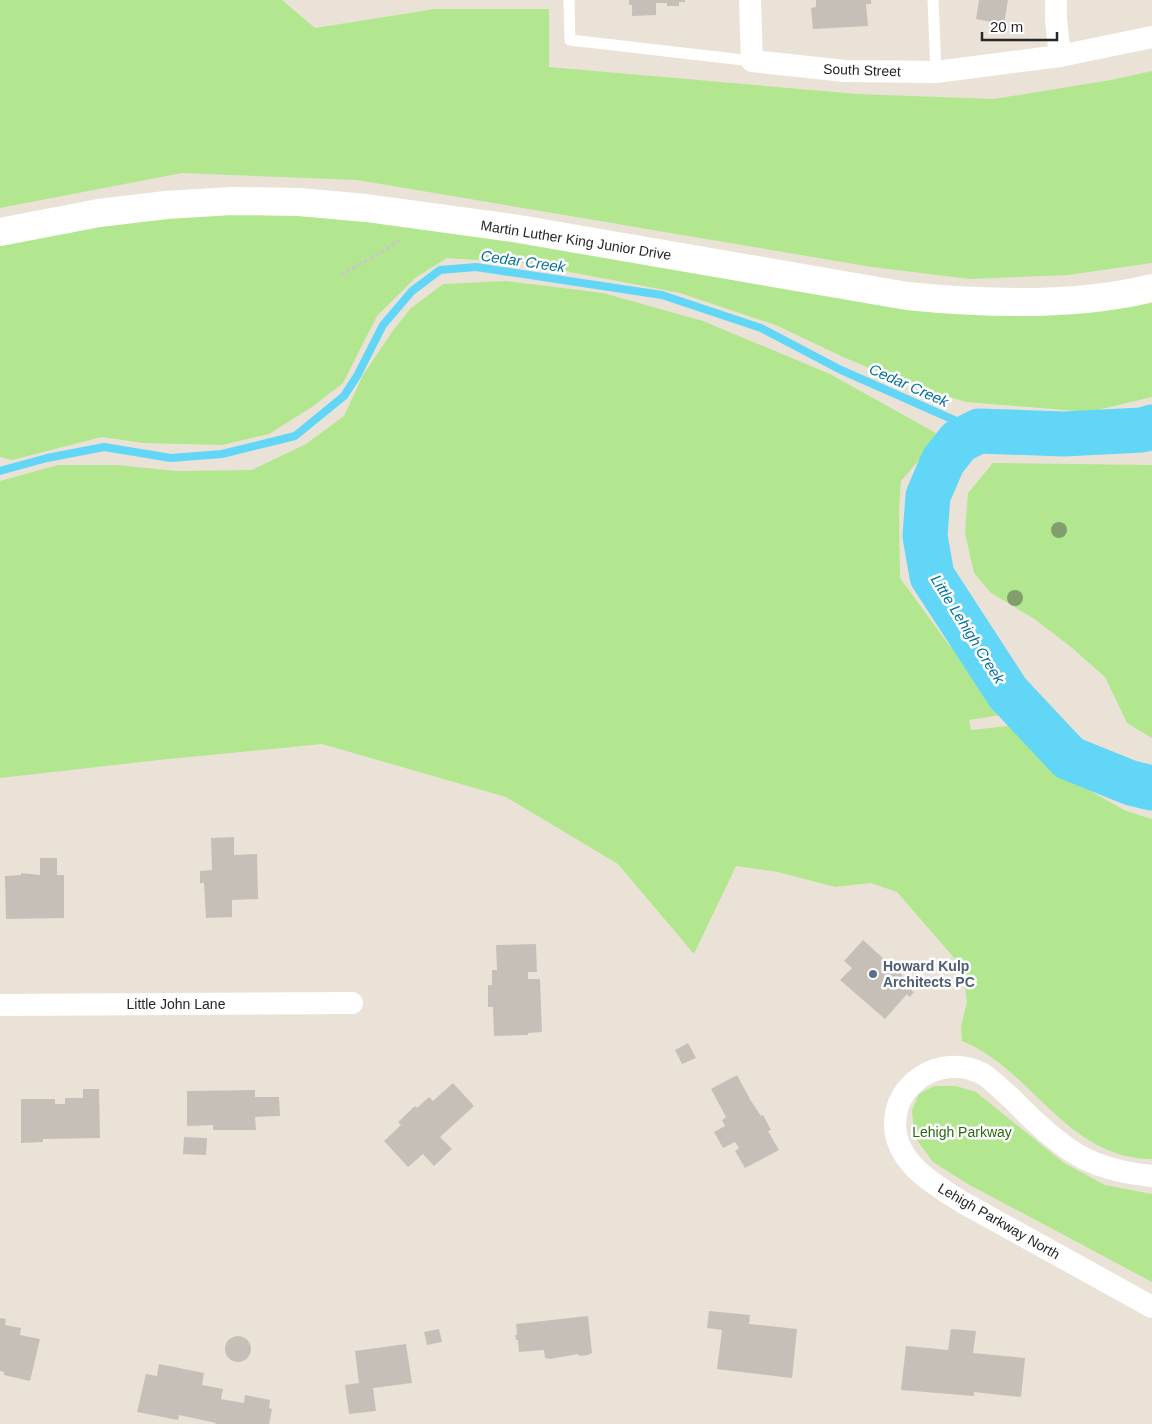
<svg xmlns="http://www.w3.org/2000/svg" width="1152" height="1424" font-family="Helvetica,sans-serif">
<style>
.green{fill:#b2e78f}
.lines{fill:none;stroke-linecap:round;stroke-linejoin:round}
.stream{stroke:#62d6f6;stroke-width:8}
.river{stroke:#62d6f6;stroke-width:45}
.building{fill:#c6bfb8}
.path{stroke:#c7c7c7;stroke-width:3;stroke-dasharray:4 2.5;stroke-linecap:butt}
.lane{stroke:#fff;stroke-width:11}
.street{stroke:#fff;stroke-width:22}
.secondary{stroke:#fff;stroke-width:28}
.tree{fill:#819f6c}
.service-dot{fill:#5c6f8a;stroke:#fff;stroke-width:2}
.labels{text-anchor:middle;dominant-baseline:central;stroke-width:5;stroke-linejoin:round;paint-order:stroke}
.street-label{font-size:14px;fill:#272727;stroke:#fff}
.service-label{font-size:14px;font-weight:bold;fill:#4e5e75;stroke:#fff;text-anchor:start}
.park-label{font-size:14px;fill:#2a6814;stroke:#fff}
.water-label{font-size:15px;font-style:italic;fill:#04719f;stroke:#fff}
</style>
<rect width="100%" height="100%" fill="#ebe2d7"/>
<path class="green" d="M0,0H282L315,28L435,9H549V67L857,94L994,99L1111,80L1152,71V263L1068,275L970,279L872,267L357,180L182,173L0,208Z
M244,212L383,219L835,296L1152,300V397L1089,412L966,402L907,384L843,357L778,326L680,293L523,263L447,258L415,278L377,316L343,383L312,407L269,434L222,445L143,443L102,437L12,460L0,457V242L108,222Z
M506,281L603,293L703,321L830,374L936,433L932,445L901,481L899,510L900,578L949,645L1014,713L969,720L971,730L1017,725L1018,731L1060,774L1126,811L1152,819V1159C1066,1158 1032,1069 962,1041L961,1026L967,1002L962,967L897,892L871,883L835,887L778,872L736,866L694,954L618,864L506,797L322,744L159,760L0,778V481L58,465H117L176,471L252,470L306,444L344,416L363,375L392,332L410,309L443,284Z
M993,463L1152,465V738L1127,723L1105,677L1071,647L1033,618L991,593L974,573L965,533L968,493Z
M934,1086H956L976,1092L1064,1163L1105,1185L1152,1194V1282L966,1183L933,1162L914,1136L912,1110L919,1094Z"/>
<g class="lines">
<path class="stream" d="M0,471L47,458L104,447L171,458L222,454L295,436L344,396L357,376L383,325L412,291L440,270L476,267L662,295L761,328L841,370L979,431"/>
<path class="river" d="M1152,427L1142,430L1064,434L979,431L959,441L943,461L928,496L925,536L932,576L1008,693L1069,758L1131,783L1152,788"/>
</g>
<path class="building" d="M629,0H685V2H679V6H667V3H656V15L632,16V5H629Z
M816,0H871V4H866L868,26L813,29L811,8L816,7Z
M979,0H1008L1004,24L976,19Z
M234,837V855L257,854L258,899L232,900V917L206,918L204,883H200V871L212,870L211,838Z
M40,858H57V875H64V918L6,919L5,876L21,875V873L40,875Z
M863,940L914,986L911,990L914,992L910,997L907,994L885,1019L840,980L852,968L844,961Z
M536,944L537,972H528V979H540L542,1032L528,1033V1035L494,1036L493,1007H488V985H492V970H497L496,945Z
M688,1043L696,1058L682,1064L675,1050Z
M737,1075L751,1101L761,1116L763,1115L771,1130L768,1131L779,1150L745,1168L735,1151L739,1148L735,1142L723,1148L714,1132L725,1126L722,1120L726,1117L711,1089Z
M453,1083L474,1106L440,1137L452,1149L434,1166L423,1154L408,1167L384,1141L401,1125L398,1122L415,1106L417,1108L429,1097L433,1101Z
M83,1089H99L100,1138L43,1139V1142L21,1143V1099H55V1104H65V1098H83Z
M255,1090V1097H279L280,1116L255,1117L256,1130H213V1125L187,1126V1091Z
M184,1137L207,1138L206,1155L183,1154Z
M709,1311L750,1315L749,1324L797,1329L792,1378L717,1369L722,1330L707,1328Z
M588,1316L592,1353L588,1355L580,1356L578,1354L550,1359L545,1358L544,1350L519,1352L518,1340H516L515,1335H517L516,1324Z
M0,1318L6,1319L5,1325L21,1328L20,1335L40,1339L30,1381L4,1375V1372L0,1371Z
M439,1329L442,1342L427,1345L424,1332Z
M951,1329L976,1331L973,1353L1025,1358L1021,1397L974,1392V1396L901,1390L906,1346L948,1350Z
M225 1349a13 13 0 1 1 26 0a13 13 0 1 1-26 0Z
M406,1344L412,1383L373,1388L376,1411L349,1414L345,1385L359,1383L355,1351Z
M159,1364L204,1373L202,1385L223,1389L221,1399L244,1403L245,1395L270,1400L269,1408L272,1409L269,1424H215L216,1423L179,1415L178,1420L137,1412L146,1374L157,1376Z"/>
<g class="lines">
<path class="path" d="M341,275L385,250L399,240"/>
<path class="lane" d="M569,0L570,40L752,61
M933,0L936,72"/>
<path class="street" d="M750,0L752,61L845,71L936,72L1060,56L1152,37
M1056,0V20L1060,56
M0,1005L352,1003
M1152,1176C1123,1173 1094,1167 1070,1150C1048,1135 1029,1116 1010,1097C1001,1090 991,1078 981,1073C954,1060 924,1068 906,1091C898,1101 895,1113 895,1126C897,1164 934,1184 962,1202L1152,1307"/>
<path class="secondary" d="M0,232L99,213L166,205L232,201L299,202L366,208L513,228L907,296C986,304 1075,307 1152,288"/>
</g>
<g class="tree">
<circle cx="1059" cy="530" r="8"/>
<circle cx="1015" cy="598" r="8"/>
</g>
<circle class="service-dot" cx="873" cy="974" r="5"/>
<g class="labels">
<g class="street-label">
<text transform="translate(862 70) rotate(2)">South Street</text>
<text transform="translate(576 240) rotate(9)">Martin Luther King Junior Drive</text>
<text x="176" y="1004">Little John Lane</text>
<text transform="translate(999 1221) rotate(30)">Lehigh Parkway North</text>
</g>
<g class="service-label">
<text x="883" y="966">Howard Kulp<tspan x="883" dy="16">Architects PC</tspan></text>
</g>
<g class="park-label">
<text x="962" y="1132">Lehigh Parkway</text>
</g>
<g class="water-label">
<text transform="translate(523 261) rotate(8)">Cedar Creek</text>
<text transform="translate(909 385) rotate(24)">Cedar Creek</text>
<text transform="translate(968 629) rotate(58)">Little Lehigh Creek</text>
</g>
</g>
<path d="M982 32v8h75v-8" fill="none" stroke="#272727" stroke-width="2.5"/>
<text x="990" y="32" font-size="15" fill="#272727" stroke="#ffffff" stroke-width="4" paint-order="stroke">20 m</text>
</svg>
